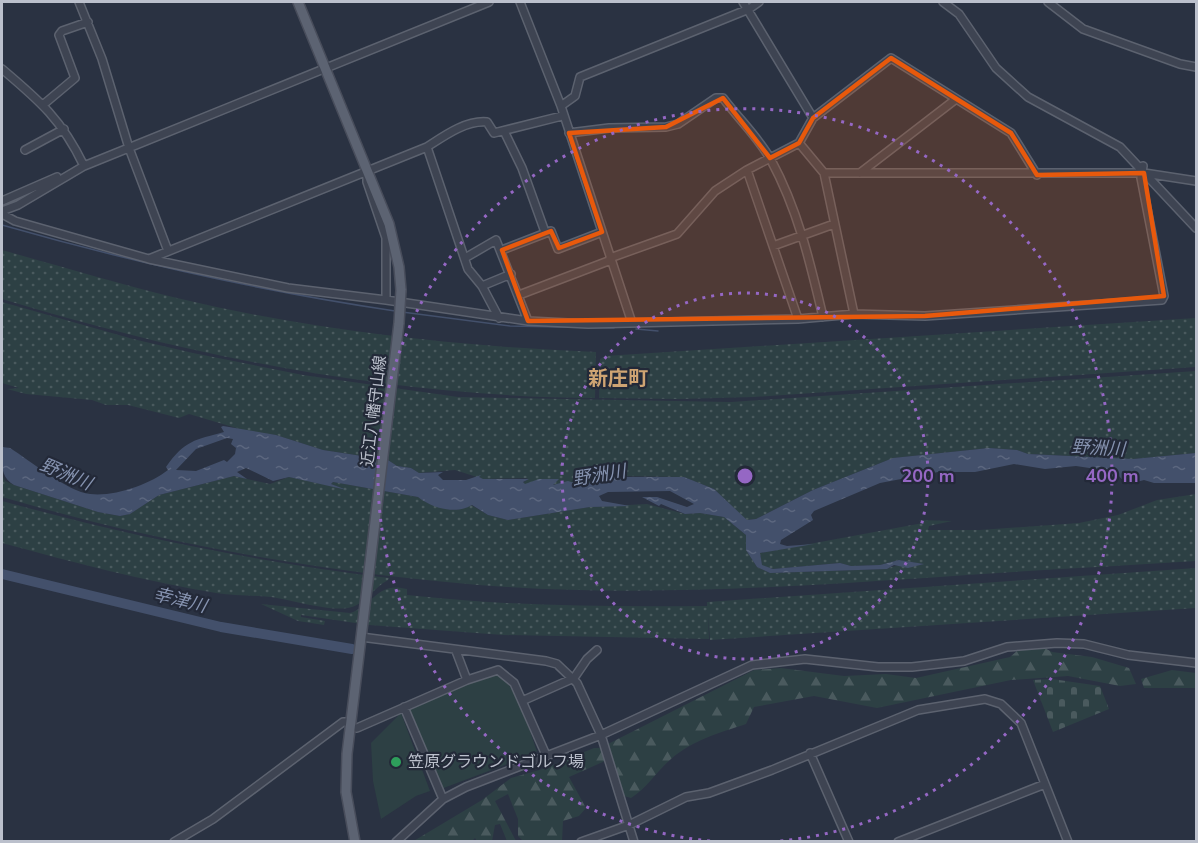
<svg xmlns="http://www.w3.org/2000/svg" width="1198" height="843" font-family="'Nunito Sans','Noto Sans JP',sans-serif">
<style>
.grass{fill:url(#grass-dots)}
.forest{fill:url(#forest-firs)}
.cemetery{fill:url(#cemetery-stones)}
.pitch{fill:#2d4044}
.water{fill:url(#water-ripples);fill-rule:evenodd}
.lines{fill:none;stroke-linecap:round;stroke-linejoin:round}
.stream{stroke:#43506b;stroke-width:1.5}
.river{stroke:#43506b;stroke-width:10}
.minor-casing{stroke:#5c626f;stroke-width:10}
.major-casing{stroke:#484d5b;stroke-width:12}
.minor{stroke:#3e4452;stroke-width:7}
.major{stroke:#5c6372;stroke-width:9}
.major-bridge-casing{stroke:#484d5b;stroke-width:12;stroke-linecap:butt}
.major-bridge{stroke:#5c6372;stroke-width:9}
.marked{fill:#e8590c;fill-opacity:0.2;stroke:#e8590c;stroke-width:4.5;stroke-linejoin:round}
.ring{fill:none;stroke:#9567c4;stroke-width:3;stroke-dasharray:3 6}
.leisure-dot{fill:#2e9e5b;stroke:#232938;stroke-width:2}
.labels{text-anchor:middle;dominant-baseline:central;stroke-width:4.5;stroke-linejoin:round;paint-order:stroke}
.street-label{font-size:16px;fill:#bbc0cc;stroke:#232938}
.poi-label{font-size:16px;fill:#bbc0cc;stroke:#232938;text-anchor:start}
.water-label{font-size:18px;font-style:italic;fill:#8693b0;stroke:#232938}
.quarter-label{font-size:20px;font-weight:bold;fill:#cfa473;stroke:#232938}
.centre{fill:#9567c4;stroke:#232938;stroke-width:3}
.ring-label{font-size:18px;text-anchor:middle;font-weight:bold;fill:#9567c4;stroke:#232938;stroke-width:4.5;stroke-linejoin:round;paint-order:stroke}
</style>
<defs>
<pattern id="grass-dots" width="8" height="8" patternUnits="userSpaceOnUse" patternTransform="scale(1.5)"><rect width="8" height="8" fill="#2d4044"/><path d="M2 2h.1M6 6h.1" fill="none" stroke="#4a5a5e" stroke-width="1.8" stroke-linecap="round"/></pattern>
<pattern id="forest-firs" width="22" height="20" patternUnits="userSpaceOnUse" patternTransform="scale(1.5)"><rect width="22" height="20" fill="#2d4044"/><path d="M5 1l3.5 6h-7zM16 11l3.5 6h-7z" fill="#4a5a5e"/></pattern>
<pattern id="cemetery-stones" width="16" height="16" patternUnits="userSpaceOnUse" patternTransform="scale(1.5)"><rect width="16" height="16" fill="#2d4044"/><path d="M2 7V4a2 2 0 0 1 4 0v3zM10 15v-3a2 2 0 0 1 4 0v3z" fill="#4a5a5e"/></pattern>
<pattern id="water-ripples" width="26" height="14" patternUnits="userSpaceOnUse" patternTransform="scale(1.5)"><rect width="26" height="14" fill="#43506b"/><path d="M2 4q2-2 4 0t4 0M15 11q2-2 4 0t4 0" fill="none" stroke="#5c677f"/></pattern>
</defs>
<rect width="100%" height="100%" fill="#2a3242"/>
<path class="grass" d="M2,250C60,266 118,284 177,298C315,331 455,346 596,352L595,398C394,397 193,357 2,299Z
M2,302L133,339L193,353L303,375L458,397L731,402L1196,371V453L1133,459L1028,454L1017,450L989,448L893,458L813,490L756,519L746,520L714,489L684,477L620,476L581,485L525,484L523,483L528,479L526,478L483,479L455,470L419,473L411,468L397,466L388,460L323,450L276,435L243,430L189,414L179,418L128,405H106L92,400L26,394L7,389L19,388L2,383Z
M1196,318V367L754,397L680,399L599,398L600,359L605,356Z
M2,475L5,481L14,485L98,512L120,516L130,514L159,495L234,476L270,484L289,477L341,488L331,484L333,482L418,497C432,507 456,515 471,505L488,515L508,520L590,507L647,504L685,514L700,513L724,517L746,535V550L757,567L770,573L887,569C897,563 909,568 923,564L899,560L880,565L851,566L840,563L773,569L762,566L760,553L923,523L919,520L952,521L929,526L928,530H979L1079,523L1118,515L1157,500L1196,494V561C1106,567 1015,571 925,578C786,587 646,596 507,587C337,575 165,545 2,497Z
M2,501C129,536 257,562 389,578L388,580C375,587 364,604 352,607C332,613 293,600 271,597C252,595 234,596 216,593C144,581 72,562 2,543Z
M1196,568V608L710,640L708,615L709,639L503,635L369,625L301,615V617L325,621L324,625L298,621L261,604L350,613C374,605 377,581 407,589V595C507,606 606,607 707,606V602Z"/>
<path class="forest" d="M1041,646L1052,652L1092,657L1129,668L1136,684L1120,686L1068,676L1011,680L877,708L814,696L754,707L746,724C719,733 693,740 671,759C657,771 647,788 631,798L624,796L608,744L754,670L781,668L844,676L886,674L916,678L1010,657L1017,651Z
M1172,670L1196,673V688H1144L1141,679Z
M594,748H602L605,761L569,777L586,808L579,816L563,821L562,841H523L518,836V819L508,794L495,801L516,841H507L500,824L495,825L492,841H477L475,838L472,841L412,842L482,800L511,778L543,769Z"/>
<path class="cemetery" d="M1052,679L1100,686L1109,709L1053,732L1033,680Z"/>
<path class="pitch" d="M489,673C516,674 528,728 537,751L534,754L441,789L408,712L409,708Z
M401,713L430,791L416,796L381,819L373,781L371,743Z"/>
<path class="water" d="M223,426L276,435L323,450L388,460L397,466L411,468L419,473L443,472L438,475L443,480H466L481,475L479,477L483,479H529L523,482L525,484L539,479H559L553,485L568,481L581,485L609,477H684L714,489L747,520L756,519L813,490L893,458L989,448L1017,450L1028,454L1133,459L1196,453V483H1154L1144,480L1133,483L1123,480L1118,475H1109L1103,470L1076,466L1045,469L1014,464L975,472H938L880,483L814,511L811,515L813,520L781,540L780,544L787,546L814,544L760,553L762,565L773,569L840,563L851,566L880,565L899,560L924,564L908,568L894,565L887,569L770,573L757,567L746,550V535L724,517L700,513L685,514L661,504L659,506L642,497H657L687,507L694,504L670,491L608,492L599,496L602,501L630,506L590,507L508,520L488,515L472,505C455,515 432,508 418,497L333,482L331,484L347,490L289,477L273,481L246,468L237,472L247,479L234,476L159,495L130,514L120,516L98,512L14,485C0,477 2,464 2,447L10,448C29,460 68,492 90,494C115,497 150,484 168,470L166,467C185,440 195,440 224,432L221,427ZM227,438L233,439L231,444L236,448L235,454L227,462L224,460L196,471L176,470L196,449Z"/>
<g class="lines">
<path class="stream" d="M2,225C131,262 261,291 395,311
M402,312L510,326L614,328
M636,329L658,331"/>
<path class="river" d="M2,574L221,627L352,649"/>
<g class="minor-casing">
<path id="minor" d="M79,2L102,59L129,148L168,251
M520,2L561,106L632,323
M743,2L813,118
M943,2L959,14L996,68L1028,97L1120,147L1196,228
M1048,2L1083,29L1180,64L1196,67
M2,69C40,101 62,120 84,166
M44,104L75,78L59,35L62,31L88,22
M561,106L575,96L580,77L749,9L759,2
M504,131L522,168L545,232
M569,133L609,128L666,127L678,124L716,98H723C738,118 759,138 771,160C798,210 810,262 823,317
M799,143L824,173L854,314
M427,147L468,269L482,286L499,318
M25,150L64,129
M747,170L798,319
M367,173V182L386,238V300
M824,173H1144L1196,181
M860,173L956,99
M2,201L57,177
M2,211L18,205L84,166L489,2
M2,214L15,221L149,259L288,288L386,300L528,321L588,324L798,319L854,314L925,316L1162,300L1164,296L1141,178L1143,166
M773,246L834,224
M502,250L551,231L558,249L602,232
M465,258L496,240L528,321
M610,258L677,234L715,191L747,170L799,143L813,118L891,58L1011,133L1037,175
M149,259L427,147C444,136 466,120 487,122L494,133L562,116
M482,286L511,274
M519,295L611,260
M361,637L546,661L557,664L577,683L601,735L634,842
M456,651L467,680
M522,701L574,678L587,659L597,650
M404,707L443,799
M357,728L467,680L498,670L514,683L546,755
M810,753L849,842
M174,842L213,819L343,722H351
M396,842L443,799L466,787L601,735L752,665L805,659L878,667H912L964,661L1007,647L1057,643L1084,644L1128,655L1196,663
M581,842L629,825L686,797L709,793L772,770L918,710L985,699L1001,704L1021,723L1068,842
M898,842L1045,784"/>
</g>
<g class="major-casing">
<path id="major" d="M298,2L389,224L399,267L401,290
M355,842L346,792L347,754L399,323"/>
</g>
<use href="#minor" class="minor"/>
<use href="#major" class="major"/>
<g class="major-bridge-casing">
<path id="major-bridge" d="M399,323L401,290"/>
</g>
<use href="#major-bridge" class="major-bridge"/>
</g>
<path class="marked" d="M891,58L1011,133L1037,175L1144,173L1164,296L925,316L528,321L502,250L551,231L559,248L602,232L569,133L666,127L723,98L770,158L799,143L813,118Z"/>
<g class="ring">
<circle cx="745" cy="476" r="183"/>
<path d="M710 841A367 367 0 1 1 780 841"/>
</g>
<circle class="leisure-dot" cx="396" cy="762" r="6"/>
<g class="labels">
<g class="street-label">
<text transform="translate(374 411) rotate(-83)">近江八幡守山線</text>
</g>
<g class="poi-label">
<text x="408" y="762">笠原グラウンドゴルフ場</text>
</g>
<g class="water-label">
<text transform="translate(1098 448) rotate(3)">野洲川</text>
<text transform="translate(66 474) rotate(23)">野洲川</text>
<text transform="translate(599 475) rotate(-9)">野洲川</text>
<text transform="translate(180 600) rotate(14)">幸津川</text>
</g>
<g class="quarter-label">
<text x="618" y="378">新庄町</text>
</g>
</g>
<circle cx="745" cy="476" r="9" class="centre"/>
<g class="ring-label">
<text x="928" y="482">200 m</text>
<text x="1112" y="482">400 m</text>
</g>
<rect width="1198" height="843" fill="none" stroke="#bbc0cc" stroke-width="6"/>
</svg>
